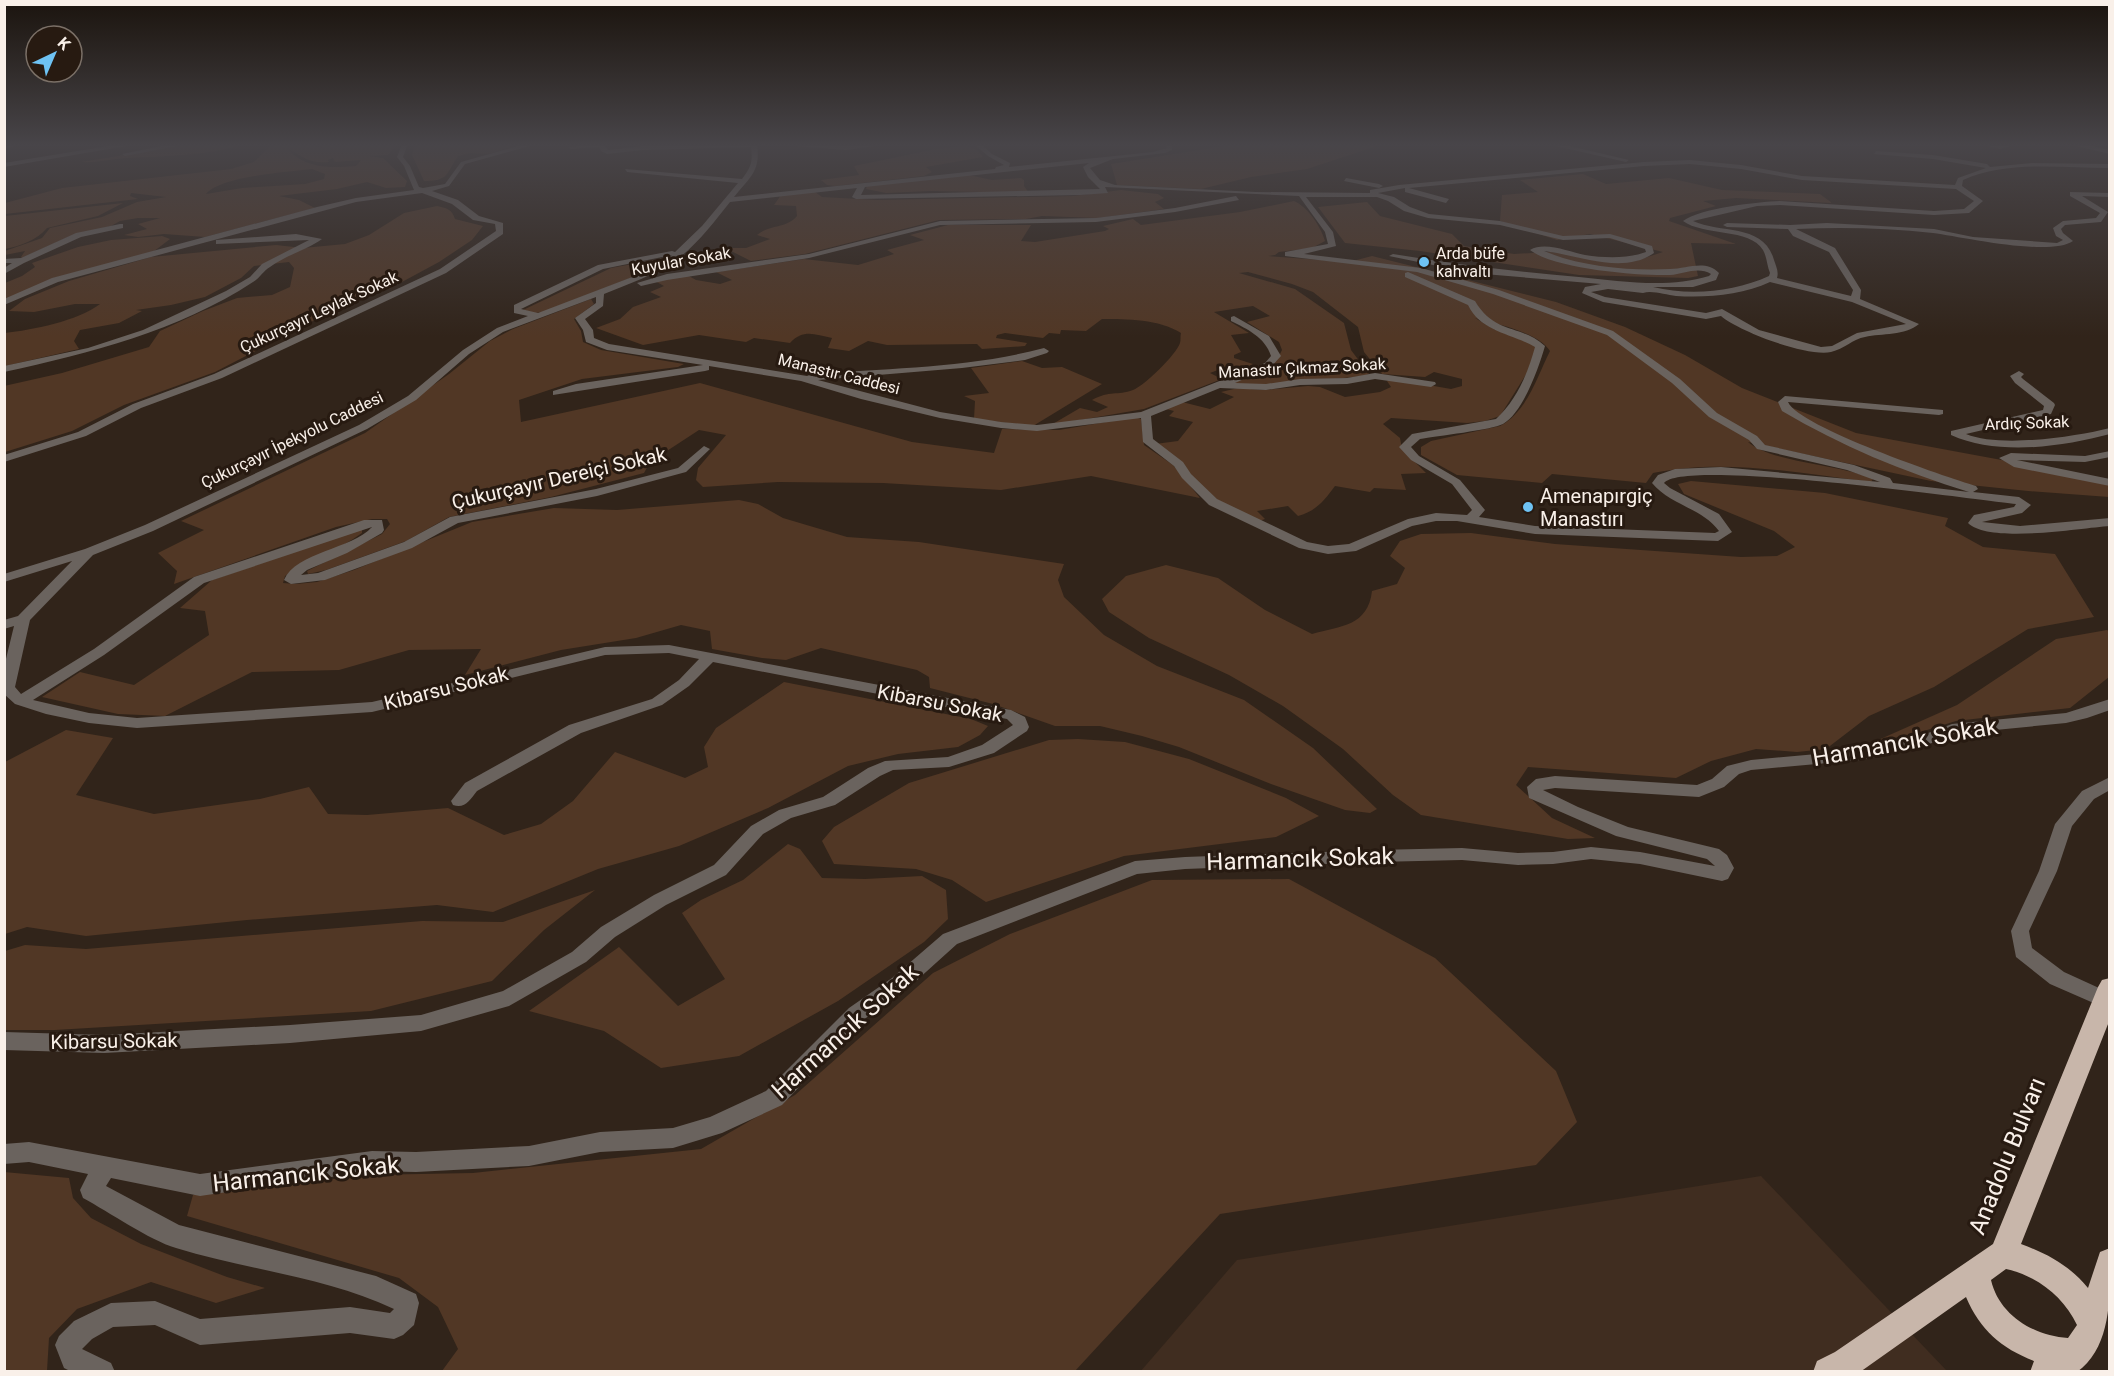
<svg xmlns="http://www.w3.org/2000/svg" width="2114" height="1376" font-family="Roboto,sans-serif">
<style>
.built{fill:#402d20}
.green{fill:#513725;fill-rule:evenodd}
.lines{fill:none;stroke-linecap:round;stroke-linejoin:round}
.minor{fill:#6a635e;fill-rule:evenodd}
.highway{fill:#c8b6aa;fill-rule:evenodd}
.poi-dot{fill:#6ec2f3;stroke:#271a11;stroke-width:2}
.labels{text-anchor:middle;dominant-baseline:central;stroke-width:6;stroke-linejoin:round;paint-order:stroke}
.far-poi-label{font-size:16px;fill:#f9f0e9;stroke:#271a11;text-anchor:start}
.far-street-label{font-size:16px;fill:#f9f0e9;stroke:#271a11}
.street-label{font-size:20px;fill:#f9f0e9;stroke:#271a11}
.poi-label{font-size:20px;fill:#f9f0e9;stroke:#271a11;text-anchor:start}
.near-street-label{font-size:24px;fill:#f9f0e9;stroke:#271a11}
</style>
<rect width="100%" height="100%" fill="#31241a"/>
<path class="built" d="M1761,1176L1947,1371L1140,1372L1237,1260Z"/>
<path class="green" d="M191,144H245C207,156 166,156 127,158C110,159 98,163 81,162Z
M272,144H306L327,149L312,144H343L333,149L346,144H396L388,155L369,156L383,158L407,181L405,187L386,188L367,182L337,189L279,196L299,200L315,208L205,237L164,234L138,237L124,235L147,229L138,224L160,218H138L120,221L111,226L68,237L22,258L21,257L25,251L5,255V251L42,238L50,228L102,217L137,202L166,197L131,193L130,196L138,199L5,214V203L62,188L231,169L254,162ZM287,148C303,157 310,164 329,162L328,160L333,158L335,162L361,160L356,166C330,168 305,169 287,148ZM312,169L325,174L324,179L305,184L242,188L206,194C221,176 288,172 312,169Z
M415,144H520L488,154L471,153L458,156C446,174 449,181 424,181L412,155Z
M1237,144H1383L1307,169L1251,177L1201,189L1117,185L1111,164Z
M966,146L977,150L983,157L926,167L932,172L924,176L835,186L827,185L821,180L859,175L854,166L936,149Z
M1583,174L1606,184L1669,178L1722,190L1820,194L1832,203L1736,198L1703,201L1716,206L1670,218L1669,221L1736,244L1691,243L1698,276L1688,278L1579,275L1420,251L1345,243L1318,207L1367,202L1380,216L1452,234L1464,246L1514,254L1550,252L1635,261L1663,252L1590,234L1557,240L1500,221L1502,195L1538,192L1520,180Z
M969,175L992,180L1021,178L1024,180V186L1029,193L930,191L886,193L866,189L867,186Z
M1121,190L1158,194L1164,198L1155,202L1164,209L1098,218L1042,216L1026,219L939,220L805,254L751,261L725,248H746L770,239L757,235C770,224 786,229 797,216L796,206L774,205L781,195L815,192L822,197L877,200L1073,196Z
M1294,201C1308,207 1321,227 1325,241L1312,248L1279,252L1275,255L1268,256L1349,262L1372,256L1556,302L1625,327L1685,355L1742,388L1856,433L2109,480V497L2028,491L1931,481L1748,442C1772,463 1840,464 1873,479L1871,482C1799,473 1724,458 1653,473L1646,483L1552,474L1542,483L1457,475L1421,455V447L1431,441L1500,426C1527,412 1537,377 1550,351C1538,332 1496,324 1475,318L1494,329L1537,346L1530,368L1500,416L1485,421L1467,423L1391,418L1383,424L1400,438L1402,449L1426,473L1401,474L1406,490L1374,488L1370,492L1335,486C1324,501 1316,511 1298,516L1288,506L1257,511L1265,519L1259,521L1217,501L1155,444L1178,441L1193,422L1169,416L1174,411L1166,409L1182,402L1210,409L1234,397L1221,392L1238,388L1263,390L1308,386L1320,387L1345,397L1380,392L1391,387L1387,381L1394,379L1451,389L1462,386V379L1434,372L1425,377L1382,374L1364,352L1358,327L1313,292L1292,284L1248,272L1239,273L1295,289L1344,323L1351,350L1369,374L1363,376L1265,386L1231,384C1250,376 1274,370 1282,350L1279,342L1247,322L1270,316L1253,306L1214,312L1249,333L1231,335L1241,352L1234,355V358L1253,364L1237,372L1223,368L1210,373L1222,379L1144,409L1051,425L1080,408L1097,412L1108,407L1092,400C1110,390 1117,396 1133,390C1144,386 1176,355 1180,343C1181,340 1180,337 1181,333C1159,319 1127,319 1102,319L1086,331L1061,330L1060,334L1049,333L1043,338L1005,333L997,335L996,338L1027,343L1025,346L982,349L977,344L887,345L868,341L849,351L828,348L832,338C814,334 803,329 790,343L754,338L746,342L699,335L643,345L596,328L620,319L633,307L661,297L650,292L664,286L655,281L687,275L696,280L720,284L732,280L716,272L804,259L858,265L894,254L887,250L924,240L910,235L948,225H1031L1021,241L1035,242L1105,231L1109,229L1103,226L1133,219L1141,225L1240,212Z
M123,203L98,216L47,228C37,240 20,246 5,249V216Z
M437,206C446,208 452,209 455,219L483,226L472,240L439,262L389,289L370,293L334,310L215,372L124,405L72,431L5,452L4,386L62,373L149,347L160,331L203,311L237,298L272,295L290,287L294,268L289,262L254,266L241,278L205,297L171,305L136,310L142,311L119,323L80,330L74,341L79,349L5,366V333C32,330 78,321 100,304H75L34,312L9,311L25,299L69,281L151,257L276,245L303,248L345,244L369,235L404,213Z
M162,236L170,239L153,252L54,278L5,300V283L22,276L35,267L32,263L78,247L111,240Z
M670,257L638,275L543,312L535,313L523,310L611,268Z
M591,299L594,304L574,319L581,331L583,342L601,350L684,364L678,367L582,379L519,400L521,422L700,383L912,442L994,453L1002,429L1059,430L1135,417L1141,419L1144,445L1173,465L1200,498L1091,476L1001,490L883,483L778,482L703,487L696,480L698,468L726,435L699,430L650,462L644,473L551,497L449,517L406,541L326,570L308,574L307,571L382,534L390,524L387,519H372L336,527L174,584L177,571L158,553L204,530L181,521L365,433L449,374L490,341L513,329Z
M1022,361L1042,368L1062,367L1102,384L1033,426L974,419L975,401L964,396L989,393L971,368Z
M1691,481L1825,493L1948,518L1945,526L1983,547L2055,554L2094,617L2028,629L1934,687L1869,716L1826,749L1797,752L1756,749L1711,761L1676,778L1528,767L1516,785L1552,818L1595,838L1568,839L1421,815L1393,795L1343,749L1283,706L1229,675L1149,638L1109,612L1102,599L1126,576L1166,565L1218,578L1265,610L1312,634C1341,626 1368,626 1372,591L1397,584L1405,568L1390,556L1400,541L1421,534L1471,533L1555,544L1741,557L1777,556L1795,547L1774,531L1684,494L1678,484Z
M739,500L758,504L783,518L847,537L919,542L1064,564L1058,580L1064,597L1104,635L1157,666L1244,700L1313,748L1377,809L1370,813L1345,810L1271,784L1179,747L1142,736L1100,726H1055L993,704L930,688L929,677L917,670L821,648L786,660L762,658L712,649L710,631L681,625L636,638L561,650L465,675L481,649L409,650L339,670L252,672L165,716L118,714L42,697L80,672L134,685L209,635L205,611L180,608L212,580L362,529V533C338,551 309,559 285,576L283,583L296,584L317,582L354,570L472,522L554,508L617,510Z
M2107,630L2110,632L2109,677L2070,708L1956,721L1911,735L1876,741L1957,705L2056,639Z
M784,682L971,719L988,726L980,735L958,747L898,754L848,766L768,808L679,846L598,869L493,912L437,905L247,920L86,936L27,927L5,934V762L66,730L113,738L76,795L154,814L260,799L309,787L328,814L367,815L448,808L504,835L541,824L573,801L615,752L685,778L708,767L704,747L716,728Z
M1078,739L1125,742L1189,759L1286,798L1319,816L1276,837L1124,856L986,902L952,880L916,869L834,864L822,841L834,827L909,783L1049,740Z
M788,844L800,849L822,878L865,879L922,876L946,890L948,919L924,942L838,1001L739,1056L661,1068L604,1031L529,1011L619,947L678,1006L725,979L682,913L701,900L743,880Z
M1289,879L1435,958L1556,1071L1577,1122L1536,1165L1220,1214L1075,1371H442L458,1349L438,1307L399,1278L187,1216L193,1195L368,1175L473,1173L701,1149L795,1095L933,973L1010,934L1152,880Z
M595,890L544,930L492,981L371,1011L55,1030H5V951L25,945L86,949L422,921L503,922Z
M4,1172L69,1178L73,1198L91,1218L141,1244L227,1277L265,1288L216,1303L151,1282L77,1309L49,1338L47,1371H5Z"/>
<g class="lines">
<path class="minor" d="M19,144L18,145L4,149V145Z
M120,144H138L4,167V163Z
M171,144H188L125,156L122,154Z
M402,144H408L403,157L410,166L419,187L423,188L445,184L461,162L525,144H537L465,164L449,186L432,191L458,200L479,216L503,223V234L446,273L222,378L141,408L86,436L4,462V455L78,432L133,404L214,374L440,269L496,231L495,224L473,220L452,204L422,193L356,202L58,282L4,305V299L52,278L317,207L356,198L414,190L404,166L397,157Z
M604,144L608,150L643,146L757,144C761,171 750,177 734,197L995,169L996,167L1004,165L988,156L974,144H981L992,154L1010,163L1009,167L1153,152L1167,148L1166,144H1172V150L1165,153L1113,159L1090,168L1100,180L1115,185L1256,192L1370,193V190L1399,185L1644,162L1690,160L1741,165L1802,176L1955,185L1958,178L1986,168L1933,159L1874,154L1876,151L1933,155L1987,164L1990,167L2032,163L2110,164V168C2062,168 2008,160 1963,180L1962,186L1983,201L1969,213L1934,215L1780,205L1757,206L1693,221C1721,234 1764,223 1774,260C1776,266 1779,272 1777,278L1851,296L1853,290L1829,252L1793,236L1788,229L1727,227L1723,225L1727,223L1790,225L1827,223L1934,229L1973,237L2057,243L2063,240L2056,236L2053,228L2063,221L2096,218L2100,213L2070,196V192L2110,193V197L2082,196L2108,212L2101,222L2065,225L2061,229L2063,233L2073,241C2050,257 1963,237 1933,233C1888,228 1841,227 1796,229L1835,248L1861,290L1860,299L1919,324C1905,336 1882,333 1865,337C1853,339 1844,349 1831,352C1807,357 1740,332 1721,316L1706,319L1603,302L1582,293L1585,287L1601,284L1472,273L1389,256L1393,254C1455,264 1516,272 1579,277C1621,281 1667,289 1709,276L1711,274C1698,266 1684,274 1670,275C1639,276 1554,269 1530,250C1545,241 1569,252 1585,255C1605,258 1626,259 1646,252L1645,249L1610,238L1563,240L1500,225L1428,218L1404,211L1388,201L1377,197H1306L1333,232L1336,246L1304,254L1421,268L1499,290L1613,331L1680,379L1717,413L1757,436L1765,445L1854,465L1890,478L1893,483L1969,492C1904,472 1841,446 1782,411L1778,402L1785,396L1943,410V414L1939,415L1788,402C1799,427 1946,477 1976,486L1978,489L1973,492L2019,497L2031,505L2022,513L1982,522L2020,526L2110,518V526C2080,528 1989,544 1968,523L1974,515L2014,507L2016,504C1969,499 1684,458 1664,483L1670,488L1719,514L1732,532L1718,541L1535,534L1457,521H1436L1412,526L1356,551L1328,554L1299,548L1209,505L1182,478L1174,466L1143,442L1141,418L1037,431L1001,428L940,418L861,399L801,381L709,366V370L705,371L553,395V391L576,384L703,365L607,350L586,342L583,330L575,318L596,303V297L503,332L469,354L416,400L367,429L153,531L93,555L30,620L15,687L21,694L94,649L194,577L364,520H382L384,530L382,533L347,553L307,570L301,575L318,573L404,542L450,517L596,489L678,468L704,446L710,449L686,472L597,496L458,523L412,548L325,580L291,584L284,580C296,552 352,549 372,527L204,583L104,655L33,700L89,713L137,718L372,702L605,647L669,645L1011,710L1025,717L1029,727L1027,731L994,753L949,767L893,770L880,776L835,805L791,818L763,834L726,875L666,905L615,937L586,962L509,1006L421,1031L290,1043L104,1053L4,1050V1032L104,1035L290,1025L421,1015L503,991L572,952L601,927L654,895L714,865L751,826L779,810L823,797L868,768L885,761L948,757L982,745L1013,725L1007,719L713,662L689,686L662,705L581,733L477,791C470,800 465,809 453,805L451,801L465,783L569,725L652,699L679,680L699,659L669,653L605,655L372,712L137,728L89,723L46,714L15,704L4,694V667L14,626L4,629V620L18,616L72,561L4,582V574L85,549L145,525L359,425L408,396L463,350L497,328L528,316L514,313V305L598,265L672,251L675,252L702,226L738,183L627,172L625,169L742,179C751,167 753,162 751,147L643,150L607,154L601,151L599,147L571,149L568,147ZM1089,163L1083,167L1088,177L1100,189L861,195L865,187ZM1690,164L1741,169L1802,180L1956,189L1974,201L1964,209L1934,211L1780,201C1758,202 1700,208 1683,221C1703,236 1750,228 1763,250C1767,257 1767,266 1770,273L1769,276C1734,292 1690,296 1653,287H1693L1716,280L1719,273C1705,259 1687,269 1670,269C1631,271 1581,267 1544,251C1578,255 1623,275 1654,253L1652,246L1610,234L1563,236L1500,221L1429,214L1410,207L1394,197L1378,193L1405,188V192L1446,203L1449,199L1409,188L1644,166ZM1105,187L1299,196L1325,232L1328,244L1285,252V256L1417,272L1493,294L1607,335L1672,383L1709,417L1749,440L1757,449L1847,470L1880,482L1721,467L1675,469L1658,475L1652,483C1670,505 1702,508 1719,531L1715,533L1535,526L1479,517L1485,510L1460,480L1419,456L1411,447L1420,439C1436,436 1492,430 1503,424C1523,413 1539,367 1545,346C1521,324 1495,335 1475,301L1408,272L1405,273V277L1468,305C1481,332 1511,333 1535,347C1528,373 1516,401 1496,419L1412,434L1399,447L1411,460L1452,484L1472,510L1467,515L1436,513L1408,519L1349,544L1328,546L1307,542L1217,499L1191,474L1183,462L1153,439L1151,416L1220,388L1266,390L1300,385L1347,384L1375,379L1431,387L1436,384L1435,382L1375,373L1347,378L1300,379L1266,384L1235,383L1271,367L1281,356L1269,336L1234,316L1231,317V321C1247,329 1265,337 1271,356L1265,363L1141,412L1037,425L1001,422L940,412L818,380L962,368L1025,360L1047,353L1049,351L1044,348C969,368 889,368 812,374L807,376L609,344L594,338L593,330L585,319L603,306L604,294C629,284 654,275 676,260C697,245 714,222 730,202L857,188L852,197L856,199L1080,195L1108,193ZM672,255L640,274L538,313L521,309L603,269ZM1770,282L1852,302L1906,324L1857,333L1832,346L1821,347L1759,330L1722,309L1706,313L1605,297L1591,292L1608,289L1643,293C1652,290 1666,295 1676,296C1707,298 1742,295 1770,282Z
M769,144H890L846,150Z
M1547,144H1561L1629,160L1626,162Z
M1978,144H2018L2000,149Z
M2068,144H2083L2110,150V154Z
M1346,178L1379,184L1383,186L1379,188L1344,181Z
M1236,196L1239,200L1175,212L1096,222L940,225L809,258L667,280L641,286L637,283L667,274L809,254L940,221L1096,218L1175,208Z
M120,224H123V228L81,237L24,263L4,274V268L12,263H4V259L21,258L76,233Z
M296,234L322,239C307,250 286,255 270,267C263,271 260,278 253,282C178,331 91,353 4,372V366L88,348L143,330L226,291L250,277L262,264L309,240L216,244V240Z
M2019,371L2024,374L2021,377L2023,379L2054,403L2055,405L2051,414L1966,434C2000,448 2074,437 2110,428V434C2061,447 1998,456 1951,435V431L2043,410L2044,406L2015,383L2010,376Z
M2110,451V457L2085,462L2017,460L2110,479V486L2014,467L1999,458L2011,453L2085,456Z
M2110,699V710L2087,718L2066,723L1954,734L1922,747L1861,760L1751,770L1739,774L1724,787L1699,797L1555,788L1543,790L1578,807L1628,827L1719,849L1727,855L1734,868L1728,879L1722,881L1640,864L1591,859L1553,864L1518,865L1462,860L1376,862L1185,869L1137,874L957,944L906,990L863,1020L782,1105L722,1133L673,1148L600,1152L529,1166L416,1172L372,1171L200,1196L111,1178L106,1186L179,1225L376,1276L416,1294L419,1303L414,1325L403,1335L394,1339L350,1333L200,1345L155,1325L113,1327L92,1339L82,1349L111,1363L115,1372H72L64,1368L55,1345L59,1336L74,1321L111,1303L155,1301L200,1319L350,1307L390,1313L394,1309C326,1277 248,1270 176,1248C149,1240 109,1212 83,1198L80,1190L88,1174L29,1162L4,1164V1144L29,1142L200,1174L372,1151L416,1152L529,1146L600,1132L673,1128L710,1117L766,1091L849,1008L892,978L943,934L1135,861L1185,857L1376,850L1462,848L1518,853L1553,852L1591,847L1640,852L1715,866L1707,859L1616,836L1529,798L1527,787L1536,779L1555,776L1697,785L1712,779L1727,766L1751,760L1861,750L1912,739L1952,724L2066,713Z
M2110,777V790L2094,799L2072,826L2057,871L2029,931L2032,948L2064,972L2110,993V1007L2105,1008L2050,984L2016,957L2011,931L2039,871L2055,824L2082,791Z"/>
<path class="highway" d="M2110,978V1019L2021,1244C2048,1254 2070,1266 2088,1288L2100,1252L2110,1248C2110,1289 2114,1346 2077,1372H2030L2034,1361C2001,1348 1980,1330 1966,1297L1860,1372H1813L1817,1361L1835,1352L1993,1244L2098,987L2102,980ZM2006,1269C2037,1276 2063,1296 2077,1325L2068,1338C2034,1336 1999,1315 1991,1280Z"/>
</g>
<linearGradient id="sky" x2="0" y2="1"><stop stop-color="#1b140e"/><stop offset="0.43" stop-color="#484549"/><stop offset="1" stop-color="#484549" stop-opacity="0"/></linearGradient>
<rect width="2114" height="337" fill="url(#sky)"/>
<g class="poi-dot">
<circle cx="1424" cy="262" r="6"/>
<circle cx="1528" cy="507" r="6"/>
</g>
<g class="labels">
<g class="far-poi-label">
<text x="1436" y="253">Arda büfe<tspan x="1436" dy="18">kahvaltı</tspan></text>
</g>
<g class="far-street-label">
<text transform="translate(681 261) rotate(-10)">Kuyular Sokak</text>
<text transform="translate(319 312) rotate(-25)">Çukurçayır Leylak Sokak</text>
<text transform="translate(1302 368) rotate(-3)">Manastır Çıkmaz Sokak</text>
<text transform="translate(839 374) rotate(14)">Manastır Caddesi</text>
<text transform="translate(2027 423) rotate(-2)">Ardıç Sokak</text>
<text transform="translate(292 440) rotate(-26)">Çukurçayır İpekyolu Caddesi</text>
</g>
<g class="street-label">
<text transform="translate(559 478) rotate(-13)">Çukurçayır Dereiçi Sokak</text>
<text transform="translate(446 688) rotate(-14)">Kibarsu Sokak</text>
<text transform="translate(940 703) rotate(11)">Kibarsu Sokak</text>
<text transform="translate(114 1041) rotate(-1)">Kibarsu Sokak</text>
</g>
<g class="poi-label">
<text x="1540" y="496">Amenapırgiç<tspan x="1540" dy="23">Manastırı</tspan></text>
</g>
<g class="near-street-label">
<text transform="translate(1905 742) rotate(-10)">Harmancık Sokak</text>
<text transform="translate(1300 859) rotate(-2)">Harmancık Sokak</text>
<text transform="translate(845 1031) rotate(-42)">Harmancık Sokak</text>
<text transform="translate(2007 1156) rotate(-68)">Anadolu Bulvarı</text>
<text transform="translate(306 1174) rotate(-6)">Harmancık Sokak</text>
</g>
</g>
<rect width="2114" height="1376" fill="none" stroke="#f9f0e9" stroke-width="12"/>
<g transform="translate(54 54) rotate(44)"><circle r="28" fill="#271a11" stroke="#7b7067" stroke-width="1.5"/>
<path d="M0-4.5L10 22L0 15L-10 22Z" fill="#6ec2f3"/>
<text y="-9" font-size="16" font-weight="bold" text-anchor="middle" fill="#f9f0e9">K</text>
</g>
</svg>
